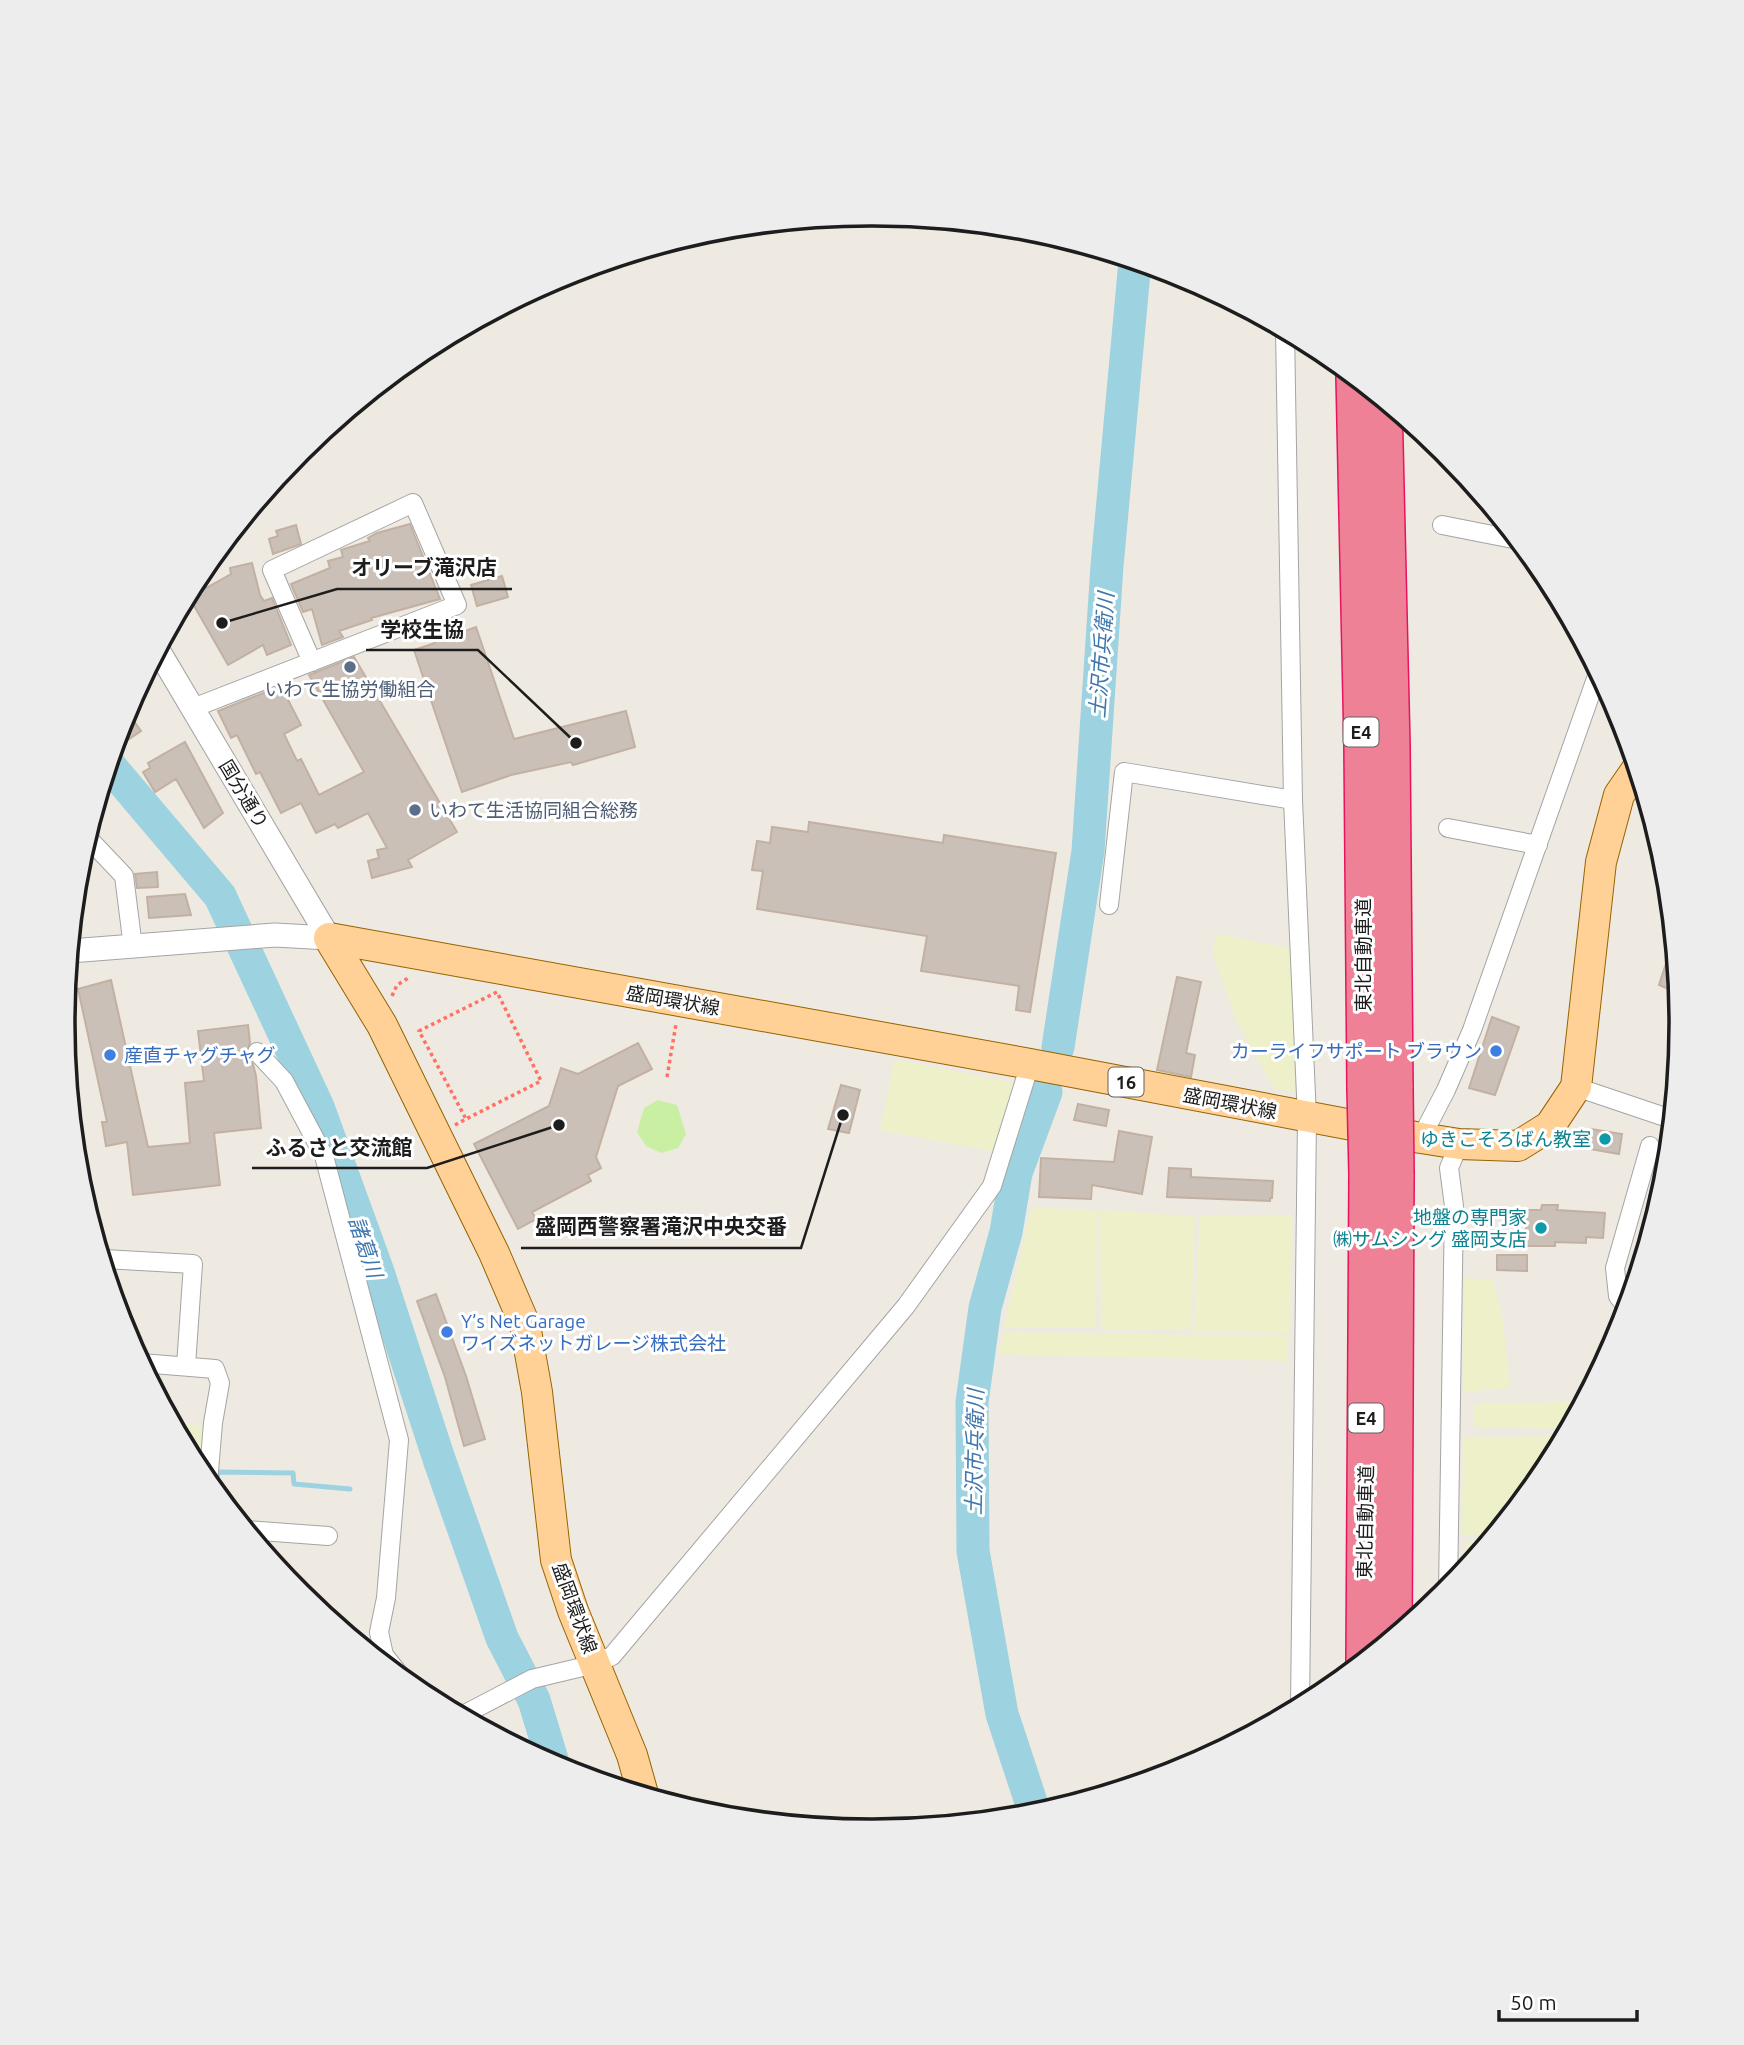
<svg xmlns="http://www.w3.org/2000/svg" width="1744" height="2045" font-family="Ubuntu,'Noto Sans JP',sans-serif">
<style>
.farmland{fill:#eef0ca}
.grass{fill:#c8efa2}
.parking{fill:#e5e5e5}
.lines{fill:none;stroke-linecap:round;stroke-linejoin:round}
.stream{stroke:#9dd2e1;stroke-width:5}
.river{stroke:#9dd2e1;stroke-width:33}
.building{fill:#cbc0b7;stroke:#c2b0a2;stroke-width:2}
.minor-casing{stroke:#a4a4a4;stroke-width:20}
.tertiary-casing{stroke:#a4a4a4;stroke-width:25}
.primary-casing{stroke:#956300;stroke-width:32}
.motorway-casing{stroke:#e8135e;stroke-width:36}
.path{stroke:#ff7162;stroke-width:3.5;stroke-dasharray:3.5 3.5;stroke-linecap:butt}
.minor{stroke:#fff;stroke-width:18}
.tertiary{stroke:#fff;stroke-width:23}
.primary{stroke:#ffd196;stroke-width:30}
.motorway{stroke:#ef8196;stroke-width:33}
.motorway-bridge-casing{stroke:#e8135e;stroke-width:36;stroke-linecap:butt}
.motorway-bridge{stroke:#ef8196;stroke-width:33}
.service-dot{fill:#5c6f8a;stroke:#fff;stroke-width:2.5}
.shop-dot{fill:#3f7fe0;stroke:#fff;stroke-width:2.5}
.culture-dot{fill:#0f9aa8;stroke:#fff;stroke-width:2.5}
.labels{text-anchor:middle;dominant-baseline:central;stroke-width:6;stroke-linejoin:round;paint-order:stroke}
.shield{fill:#fff;stroke:#616161;stroke-width:2}
.shield-label{font-size:18px;font-weight:bold;fill:#1d1d1d}
.service-label{font-size:19px;fill:#4e5e75;stroke:#fff}
.street-label{font-size:19px;fill:#1d1d1d;stroke:#fff}
.shop-label{font-size:19px;fill:#366cbe;stroke:#fff;text-anchor:start}
.culture-label{font-size:19px;fill:#0d838f;stroke:#fff;text-anchor:end}
.water-label{font-size:21px;font-style:italic;fill:#3f77ad;stroke:#fff}
.rim{fill:none;stroke:#1d1d1d;stroke-width:3.5}
.leader{fill:none;stroke:#1d1d1d;stroke-width:2.5}
.callout-dot{fill:#1d1d1d;stroke:#fff;stroke-width:2.5}
.callout-label{font-size:21px;text-anchor:middle;font-weight:bold;fill:#1d1d1d;stroke:#fff;stroke-width:6;stroke-linejoin:round;paint-order:stroke}
</style>
<rect width="100%" height="100%" fill="#efeae1"/>
<path class="farmland" d="M1217,934L1292,949L1295,1091L1275,1090L1236,1020L1212,951Z
M895,1059L1019,1084L996,1152L880,1130Z
M1031,1207L1097,1211L1096,1328L1004,1327Z
M1100,1210L1195,1216L1191,1330H1101Z
M1200,1215L1292,1216L1289,1333L1194,1331Z
M1464,1278L1493,1280L1503,1321L1510,1388L1463,1392Z
M1004,1332L1287,1336L1288,1361L998,1354Z
M1582,1402L1568,1429L1474,1427L1473,1404Z
M173,1423L205,1427L200,1471H199Z
M1564,1436L1544,1472L1493,1534L1462,1535L1463,1438Z
M1465,1541H1488L1467,1567Z"/>
<path class="grass" d="M658,1100L677,1105L686,1134L678,1148L661,1153L646,1146L637,1132L644,1108Z"/>
<path class="parking" d="M1668,1156L1665,1181L1637,1274L1636,1268L1660,1158Z"/>
<g class="lines">
<path class="stream" d="M216,1492L218,1472L293,1473L294,1484L350,1489
M359,1643L377,1644"/>
<path class="river" d="M109,765L220,896L318,1107L378,1272L439,1459L502,1638L534,1700L554,1766
M1058,1047L1088,851L1107,566L1135,261
M1035,1814L1002,1714L973,1551L972,1402L985,1308L1006,1232L1016,1173L1046,1092"/>
</g>
<path class="building" d="M410,524L440,599L371,618L372,620L339,631L343,637L322,645L312,609L303,612L291,584L330,568L328,561L343,557L341,550L370,541L368,538L377,533Z
M296,525L301,544L273,554L269,539L278,536L276,531Z
M252,563L260,595L264,601L272,598L291,645L267,655L263,645L228,665L189,597L194,595L191,591L204,584L206,588L231,574L230,568Z
M502,576L508,597L477,606L471,585Z
M476,627L514,739L626,711L635,747L573,765L571,762L511,775L462,792L414,650L435,643L432,634L448,628L451,636Z
M354,657L457,832L408,860L412,867L372,878L368,861L379,858L377,850L387,848L368,813L338,828L335,824L316,833L301,803L281,813L260,772L256,774L237,735L231,738L218,711L281,686L301,725L284,734L297,761L301,759L319,795L364,772L309,675Z
M126,710L141,731L113,750L125,713Z
M185,742L223,813L204,828L176,779L155,792L143,772L150,768L148,763Z
M809,822L943,843L944,835L1056,853L1030,1012L1016,1010L1019,986L921,971L927,936L757,909L763,871L752,870L757,841L770,843L772,827L808,832Z
M157,872L158,887L137,888L135,874Z
M185,894L191,915L149,918L147,897Z
M1673,942L1677,977L1678,993L1659,985Z
M1177,977L1201,982L1186,1053L1195,1055L1191,1077L1157,1070Z
M111,980L148,1147L190,1143L185,1083L204,1081L198,1031L248,1025L250,1043L246,1054L253,1064L256,1076L261,1128L214,1133L220,1185L133,1195L127,1142L106,1146L102,1122H107L78,989Z
M1492,1017L1519,1027L1495,1095L1469,1088Z
M638,1043L652,1069L618,1086L596,1157L601,1168L588,1175L591,1181L532,1212L536,1219L518,1229L474,1144L549,1106L561,1068L578,1074Z
M841,1085L860,1090L849,1133L828,1129Z
M1078,1104L1109,1110L1106,1126L1074,1120Z
M1591,1129L1622,1134L1619,1154L1590,1149L1591,1146L1588,1145Z
M1119,1131L1152,1137L1142,1194L1092,1185L1091,1199L1039,1197L1041,1158L1114,1162Z
M1169,1168L1191,1169V1177L1273,1181L1272,1198H1270V1201L1167,1197Z
M1542,1205H1558L1557,1210L1605,1213L1603,1238L1586,1237V1243L1555,1242V1246H1525L1527,1210H1541Z
M1497,1255H1527V1271L1497,1270Z
M436,1294L466,1376L485,1439L464,1446L445,1377L417,1301Z"/>
<g class="lines">
<g class="minor-casing">
<path id="minor" d="M1285,330L1293,800L1307,1118L1300,1706
M1442,525L1518,540
M193,708L457,605L413,503L272,570L312,662
M1448,828L1538,845
M87,837L124,876L133,947
M1109,905L1124,772L1293,800
M257,1052L284,1081L324,1156L399,1440L386,1598L379,1632L384,1655L404,1680
M1576,1087L1671,1119
M1421,1138L1446,1090L1472,1030L1598,673
M104,1259L193,1264L186,1366
M1627,1308L1618,1296L1615,1268L1650,1146
M141,1363L215,1369L220,1383L213,1423L208,1483
M247,1530L328,1536
M1448,1590L1454,1206L1449,1168L1459,1144
M461,1716L532,1679L595,1664L612,1656L906,1306L992,1186L1030,1064"/>
</g>
<g class="tertiary-casing">
<path id="tertiary" d="M158,650L329,938
M70,951L275,935L329,938"/>
</g>
<g class="primary-casing">
<path id="primary" d="M329,938L1030,1064L1421,1138L1459,1144L1518,1146L1550,1126L1576,1087L1601,862L1619,795L1637,769
M329,938L382,1025L494,1253L525,1325L537,1392L556,1560L573,1611L632,1755L643,1794"/>
</g>
<g class="motorway-casing">
<path id="motorway" d="M1353,376L1361,744L1364,1088
M1385,402L1393,747L1396,1088
M1395,1635L1397,1175
M1363,1661L1366,1175"/>
</g>
<path class="path" d="M392,996L397,985L410,977
M667,1077L676,1024
M455,1125L466,1119L541,1081L497,992L419,1031L466,1119"/>
<use href="#minor" class="minor"/>
<use href="#tertiary" class="tertiary"/>
<use href="#primary" class="primary"/>
<use href="#motorway" class="motorway"/>
<g class="motorway-bridge-casing">
<path id="motorway-bridge" d="M1364,1088L1366,1175
M1396,1088L1397,1175"/>
</g>
<use href="#motorway-bridge" class="motorway-bridge"/>
</g>
<g class="service-dot">
<circle cx="350" cy="667" r="7"/>
<circle cx="415" cy="810" r="7"/>
</g>
<g class="shop-dot">
<circle cx="1496" cy="1051" r="7"/>
<circle cx="110" cy="1055" r="7"/>
<circle cx="447" cy="1332" r="7"/>
</g>
<g class="culture-dot">
<circle cx="1605" cy="1139" r="7"/>
<circle cx="1541" cy="1228" r="7"/>
</g>
<g class="labels">
<g class="shield">
<rect x="1343.5" y="717.5" width="35" height="29" rx="5"/>
<rect x="1108.5" y="1067.5" width="35" height="29" rx="5"/>
<rect x="1348.5" y="1403.5" width="35" height="29" rx="5"/>
</g>
<g class="shield-label">
<text x="1361" y="732">E4</text>
<text x="1126" y="1082">16</text>
<text x="1366" y="1418">E4</text>
</g>
<g class="service-label">
<text x="350" y="689">いわて生協労働組合</text>
<text x="429" y="810" text-anchor="start">いわて生活協同組合総務</text>
</g>
<g class="street-label">
<text transform="translate(244 794) rotate(59)">国分通り</text>
<text transform="translate(1363 955) rotate(-90)">東北自動車道</text>
<text transform="translate(673 1000) rotate(10)">盛岡環状線</text>
<text transform="translate(1230 1103) rotate(11)">盛岡環状線</text>
<text transform="translate(1365 1522) rotate(-89)">東北自動車道</text>
<text transform="translate(575 1608) rotate(70)">盛岡環状線</text>
</g>
<g class="shop-label">
<text x="1482" y="1051" text-anchor="end">カーライフサポート ブラウン</text>
<text x="124" y="1055">産直チャグチャグ</text>
<text x="461" y="1321">Y’s Net Garage<tspan x="461" dy="22">ワイズネットガレージ株式会社</tspan></text>
</g>
<g class="culture-label">
<text x="1591" y="1139">ゆきこそろばん教室</text>
<text x="1527" y="1217">地盤の専門家<tspan x="1527" dy="22">㈱サムシング 盛岡支店</tspan></text>
</g>
<g class="water-label">
<text transform="translate(1101 655) rotate(-86)">土沢市兵衛川</text>
<text transform="translate(366 1247) rotate(71)">諸葛川</text>
<text transform="translate(974 1452) rotate(-89)">土沢市兵衛川</text>
</g>
</g>
<path d="M0 0H1744V2045H0ZM871 226H873A796 796 0 0 1 1669 1022V1023A796 796 0 0 1 873 1819H871A796 796 0 0 1 75 1023V1022A796 796 0 0 1 871 226Z" fill="#ededed" fill-rule="evenodd"/>
<path class="rim" d="M871 226H873A796 796 0 0 1 1669 1022V1023A796 796 0 0 1 873 1819H871A796 796 0 0 1 75 1023V1022A796 796 0 0 1 871 226Z"/>
<path class="leader" d="M222 623L337 589H512M576 743L478 650H366M559 1125L427 1168H252M843 1115L801 1248H521"/>
<g class="callout-dot">
<circle cx="222" cy="623" r="7"/>
<circle cx="576" cy="743" r="7"/>
<circle cx="559" cy="1125" r="7"/>
<circle cx="843" cy="1115" r="7"/>
</g>
<g class="callout-label">
<text x="424" y="575">オリーブ滝沢店</text>
<text x="422" y="637">学校生協</text>
<text x="339" y="1155">ふるさと交流館</text>
<text x="661" y="1234">盛岡西警察署滝沢中央交番</text>
</g>
<path d="M1499 2010v10h138v-10" fill="none" stroke="#1d1d1d" stroke-width="3.5"/>
<text x="1510" y="2010" font-size="21" fill="#1d1d1d" stroke="#ffffff" stroke-width="5" paint-order="stroke">50 m</text>
</svg>
